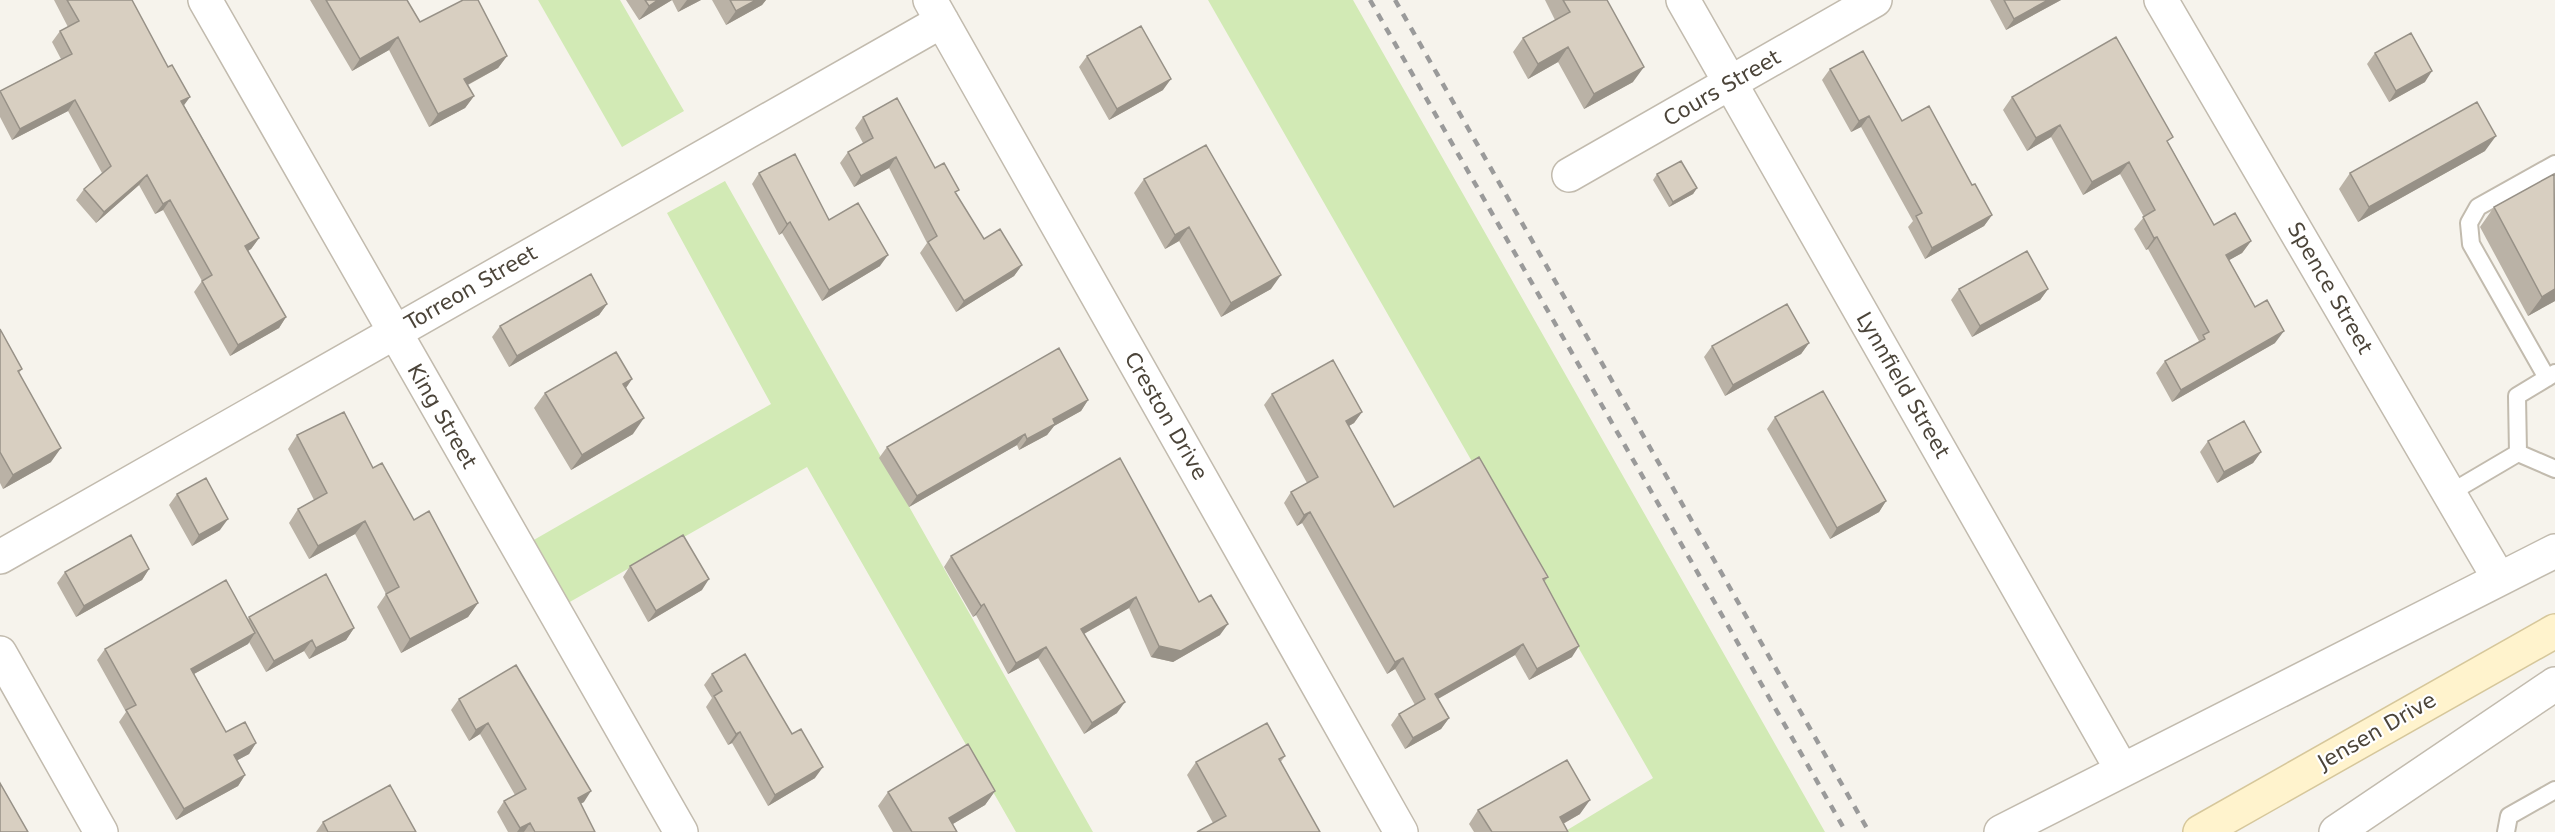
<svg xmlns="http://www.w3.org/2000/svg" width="2555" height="832" font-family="'DejaVu Sans',sans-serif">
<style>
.green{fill:#d2eab5}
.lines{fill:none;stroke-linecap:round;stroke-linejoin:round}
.lane-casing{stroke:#c2bbae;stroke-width:20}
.street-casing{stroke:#c2bbae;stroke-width:36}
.secondary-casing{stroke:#d6c79b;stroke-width:36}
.lane{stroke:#fff;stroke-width:16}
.street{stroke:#fff;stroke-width:33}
.secondary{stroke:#fff3cd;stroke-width:33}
.rail{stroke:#9a9a9a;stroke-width:4.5;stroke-dasharray:8 8;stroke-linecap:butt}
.wall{fill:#bab2a6}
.shaded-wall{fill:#979187}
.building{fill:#d8cfc1;stroke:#979187;stroke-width:1.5}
.labels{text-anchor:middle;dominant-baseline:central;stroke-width:4.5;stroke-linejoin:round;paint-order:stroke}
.street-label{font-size:21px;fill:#4b4439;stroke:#fff}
</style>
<rect width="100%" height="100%" fill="#f6f3ec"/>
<path class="green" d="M538,0H620L684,111L622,147Z
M1208,0H1353L1825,832H1564L1653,778Z
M725,181L1093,832H1016L807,467L568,603L532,541L771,404L667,213Z"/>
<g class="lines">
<g class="lane-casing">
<path id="lane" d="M2547,378L2471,244L2469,223L2478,207L2555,164
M2518,453L2517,396L2555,373
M2450,493L2518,453L2555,469
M2506,832L2509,816L2555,790"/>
</g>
<g class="street-casing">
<path id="street" d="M205,0L681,832
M930,0L1401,832
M1683,0L2122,770
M2161,0L2498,577
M1569,175L1875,0
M0,557L942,21
M0,653L101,832
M2001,832L2555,551
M2336,832L2555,684"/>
</g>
<g class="secondary-casing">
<path id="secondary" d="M2200,832L2555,631"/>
</g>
<use href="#lane" class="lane"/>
<use href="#street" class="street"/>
<use href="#secondary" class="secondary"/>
<path class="rail" d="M1370,0L1846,832
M1395,0L1869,832"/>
</g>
<path class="wall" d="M54,0H132L184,105L259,238L251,249L248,251L286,317L279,328L230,356L194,292L202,281L163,210L155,214L139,185L96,223L76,200L84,189L102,173L68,111L12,140L0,117V91L61,59L52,42L60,31L68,27Z
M310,0H407L420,22L507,56L498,68L468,85L474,96L465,108L429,127L389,50L352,71Z
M626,0H701L678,12L672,0L639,20Z
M712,0H766L762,5L726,25Z
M1545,0H1607L1633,82L1584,109L1558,62L1528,79L1513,52L1523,38L1555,20Z
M1990,0H2061L2006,30Z
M2375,53L2425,82L2389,102L2367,64Z
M1087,56L1163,90L1109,120L1079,67Z
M1830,69L1902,121L1972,185L1992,215L1984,226L1925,259L1908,227L1913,221L1861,127L1851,132L1822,80Z
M2012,97L2169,144L2214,225L2251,241L2242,253L2229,260L2275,343L2172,402L2156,373L2165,361L2199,341L2148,249L2146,250L2134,229L2144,217L2120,174L2083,195L2051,137L2027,151L2003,110Z
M863,117L935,168L956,194L984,239L1022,265L1014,276L956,312L920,253L927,243L889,168L854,187L840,163L848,152L863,143L855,128Z
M2485,151L2358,222L2339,189L2350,173Z
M759,173L829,220L880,266L822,301L782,233L779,235L752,184Z
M1657,174L1697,188L1693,194L1669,207L1653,180Z
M1144,179L1271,289L1221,317L1179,241L1165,249L1134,193Z
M2494,207L2555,301L2528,316L2480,227Z
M1959,289H2048L2040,300L1972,337L1951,300Z
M607,304L599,315L509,367L492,337L500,326Z
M0,329L22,369L19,373L51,462L3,489L0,483Z
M1809,343L1801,354L1725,396L1704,357L1712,346Z
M632,379L626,388L633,434L571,470L534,408L545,393Z
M1272,394L1362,412L1354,423L1349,426L1394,507L1548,577L1544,582L1572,657L1529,680L1515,655L1438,699L1449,718L1441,729L1405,749L1391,725L1399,714L1415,705L1395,669L1387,674L1302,523L1297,526L1284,503L1291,492L1307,483L1264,405Z
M1088,400L1081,411L1054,426L1047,435L1019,450L1017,445L909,507L879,458L887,447Z
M1775,417L1886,501L1879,512L1830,539L1767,429Z
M297,435L373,468L478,603L468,617L401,653L377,607L386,594L355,534L309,559L289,523L298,509L314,500L288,449Z
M2208,441L2261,452L2253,463L2217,483L2200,452Z
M177,494L220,530L192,546L169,505Z
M951,556L1199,602L1220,635L1173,662L1151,657L1129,608L1084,634L1117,713L1084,734L1038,658L1008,674L976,615L973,617L944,567Z
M630,566L702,590L648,622L623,577Z
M149,569L142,580L76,617L57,583L65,572Z
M249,617L354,628L346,640L309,659L304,651L266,672L249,642L248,644L194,674L226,732L256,743L249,754L237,760L245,775L238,786L176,820L119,722L126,712L97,660L105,649L248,620Z
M712,674L792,734L815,778L768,806L732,743L728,745L706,707L712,698L704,685Z
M459,699L584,802L580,804L595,832H508L497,812L504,801L515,795L480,734L469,741L451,710Z
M1285,756L1280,763L1320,832L1213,823L1187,775L1196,762Z
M995,791L985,805L953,824L957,832H893L878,806L888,792Z
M1478,810L1580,814L1563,824L1568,832H1474L1469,824Z
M323,822L416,832H316Z"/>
<path class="shaded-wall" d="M658,0H672L639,20L649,6Z
M687,0H701L678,12Z
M756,0H766L762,5L726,25L736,11Z
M2048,0H2061L2006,30L2014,19Z
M398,37L389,50L352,71L360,59Z
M1568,47L1558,62L1528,79L1538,64Z
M507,56L498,68L456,91L464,79Z
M1644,67L1633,82L1584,109L1594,94Z
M2432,71L2425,82L2389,102L2396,91Z
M1171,79L1163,90L1109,120L1117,109Z
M474,96L465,108L429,127L438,114Z
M190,97L182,108L181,101Z
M75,100L68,111L12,140L20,129Z
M1869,116L1861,127L1851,132L1859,121Z
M2060,125L2051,137L2027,151L2036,138Z
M2496,136L2485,151L2358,222L2369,207Z
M896,157L889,168L854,187L861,176Z
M2129,162L2120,174L2083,195L2092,182Z
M147,175L139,185L96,223L104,212Z
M1697,188L1693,194L1669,207L1673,202Z
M170,200L163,210L155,214L163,204Z
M1992,215L1984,226L1925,259L1932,248Z
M790,222L782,233L779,235L787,224Z
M1189,227L1179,241L1165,249L1175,235Z
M2157,237L2148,249L2146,250L2154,238Z
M259,238L251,249L238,257L245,246Z
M2251,241L2242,253L2217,267L2226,255Z
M888,255L880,266L822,301L829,290Z
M1022,265L1014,276L956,312L964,301Z
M1281,275L1271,289L1221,317L1231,303Z
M2048,289L2040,300L1972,337L1980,326Z
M2555,289V301L2528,316L2542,297Z
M607,304L599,315L509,367L517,356Z
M286,317L279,328L230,356L238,345Z
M2284,331L2275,343L2172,402L2181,390Z
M1809,343L1801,354L1725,396L1733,385Z
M632,379L621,395L623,384Z
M1088,400L1081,411L1054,426L1047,435L1019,450L1027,439L1053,419Z
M1362,412L1354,423L1338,432L1346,421Z
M644,418L633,434L571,470L582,455Z
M1025,434L1017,445L909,507L917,496Z
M61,448L51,462L3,489L13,475Z
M2261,452L2253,463L2217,483L2224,472Z
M1886,501L1879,512L1830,539L1837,528Z
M1310,512L1302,523L1297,526L1304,515Z
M228,519L220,530L192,546L199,535Z
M365,521L355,534L309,559L318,546Z
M149,569L142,580L76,617L84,606Z
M709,579L702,590L648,622L656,611Z
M1136,597L1129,608L1073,640L1081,629Z
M478,603L468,617L401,653L410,639Z
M984,604L976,615L973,617L981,606Z
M1228,624L1220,635L1173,662L1151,657L1159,646Z
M354,628L346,640L309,659L316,648Z
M255,633L248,644L183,680L191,669Z
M312,640L304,651L266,672L274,661Z
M1523,644L1515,655L1427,705L1435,694Z
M1579,646L1572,657L1529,680L1537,669Z
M1046,647L1038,658L1008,674L1016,663Z
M1403,658L1395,669L1387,674L1395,662Z
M1125,702L1117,713L1084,734L1092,723Z
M1449,718L1441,729L1405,749L1413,738Z
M488,723L480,734L469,741L476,730Z
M740,732L732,743L728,745L736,734Z
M256,743L249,754L227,766L234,755Z
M823,767L815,778L768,806L775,795Z
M245,775L238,786L176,820L184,809Z
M591,791L584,802L570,809L578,798Z
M995,791L985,805L939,832L949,818Z
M1590,800L1580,814L1550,831L1560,817Z
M530,823L524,832H517L520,828Z"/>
<path class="building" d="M67,0H132L168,67L172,65L190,97L181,101L259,238L245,246L286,317L238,345L202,281L212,275L170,200L163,204L147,175L104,212L84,189L111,166L75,100L20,129L0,91L72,54L60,31L79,21Z
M326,0H407L420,22L463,0H478L507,56L464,79L474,96L438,114L398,37L360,59Z
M645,0H658L649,6Z
M730,0H756L736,11Z
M1563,0H1607L1644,67L1594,94L1568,47L1538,64L1523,38L1570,12Z
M2004,0H2048L2014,19Z
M1141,26L1171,79L1117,109L1087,56Z
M2411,33L2432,71L2396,91L2375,53Z
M2116,37L2173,137L2167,141L2214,225L2235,213L2251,241L2226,255L2255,307L2267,300L2284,331L2181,390L2165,361L2205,339L2203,335L2209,332L2157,237L2154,238L2143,217L2155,210L2129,162L2092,182L2060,125L2036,138L2012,97Z
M1863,51L1902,121L1929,106L1972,185L1975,184L1992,215L1932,248L1916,216L1922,213L1869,116L1859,121L1830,69Z
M897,98L935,168L944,163L959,190L955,192L984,239L1000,229L1022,265L964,301L928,242L937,236L896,157L861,176L848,152L873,138L863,117Z
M2477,102L2496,136L2369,207L2350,173Z
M1206,145L1281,275L1231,303L1189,227L1175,235L1144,179Z
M795,154L829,220L858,203L888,255L829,290L790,222L787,224L759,173Z
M1681,161L1697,188L1673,202L1657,174Z
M2554,174L2555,289L2542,297L2494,207Z
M2027,251L2048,289L1980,326L1959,289Z
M591,274L607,304L517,356L500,326Z
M1787,304L1809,343L1733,385L1712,346Z
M0,329L22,369L18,371L61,448L13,475L0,452Z
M1059,348L1088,400L1053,419L1055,424L1027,439L1025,434L917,496L887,447Z
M616,352L632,379L623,384L644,418L582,455L545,393Z
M1333,360L1362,412L1346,421L1394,507L1479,457L1548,577L1543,579L1579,646L1537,669L1523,644L1435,694L1449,718L1413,738L1399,714L1425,699L1403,658L1395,662L1310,512L1304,515L1291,492L1318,477L1272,394Z
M1823,391L1886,501L1837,528L1775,417Z
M344,412L373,468L382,463L414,520L429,511L478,603L410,639L386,594L399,587L365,521L318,546L298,509L327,493L297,435Z
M2244,421L2261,452L2224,472L2208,441Z
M1120,458L1199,602L1211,595L1228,624L1181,651L1159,646L1136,597L1081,629L1125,702L1092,723L1046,647L1016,663L984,604L981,606L951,556Z
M206,478L228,519L199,535L177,494Z
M131,535L149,569L84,606L65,572Z
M683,535L709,579L656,611L630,566Z
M326,574L354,628L316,648L312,640L274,661L249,617Z
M226,580L255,633L191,669L226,732L245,722L256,743L234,755L245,775L184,809L126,710L136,705L105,649Z
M745,654L792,734L801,729L823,767L775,795L740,732L736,734L714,696L722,691L712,674Z
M516,665L591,791L578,798L595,832H535L530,823L520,828L504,801L526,789L488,723L476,730L459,699Z
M1267,723L1285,756L1279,759L1320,832H1197L1226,816L1196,762Z
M968,744L995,791L949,818L957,832H912L888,792Z
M1567,760L1590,800L1560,817L1568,832H1492L1478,810Z
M0,783L28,832H0Z
M390,785L416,832H328L323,822Z"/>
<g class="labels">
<g class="street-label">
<text transform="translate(1722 88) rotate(-30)">Cours Street</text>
<text transform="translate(471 288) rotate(-30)">Torreon Street</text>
<text transform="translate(2330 288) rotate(60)">Spence Street</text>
<text transform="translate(1903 385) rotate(60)">Lynnfield Street</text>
<text transform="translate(442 416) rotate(60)">King Street</text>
<text transform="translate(1166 416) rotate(60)">Creston Drive</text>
<text transform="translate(2377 731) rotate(-30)">Jensen Drive</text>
</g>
</g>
</svg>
